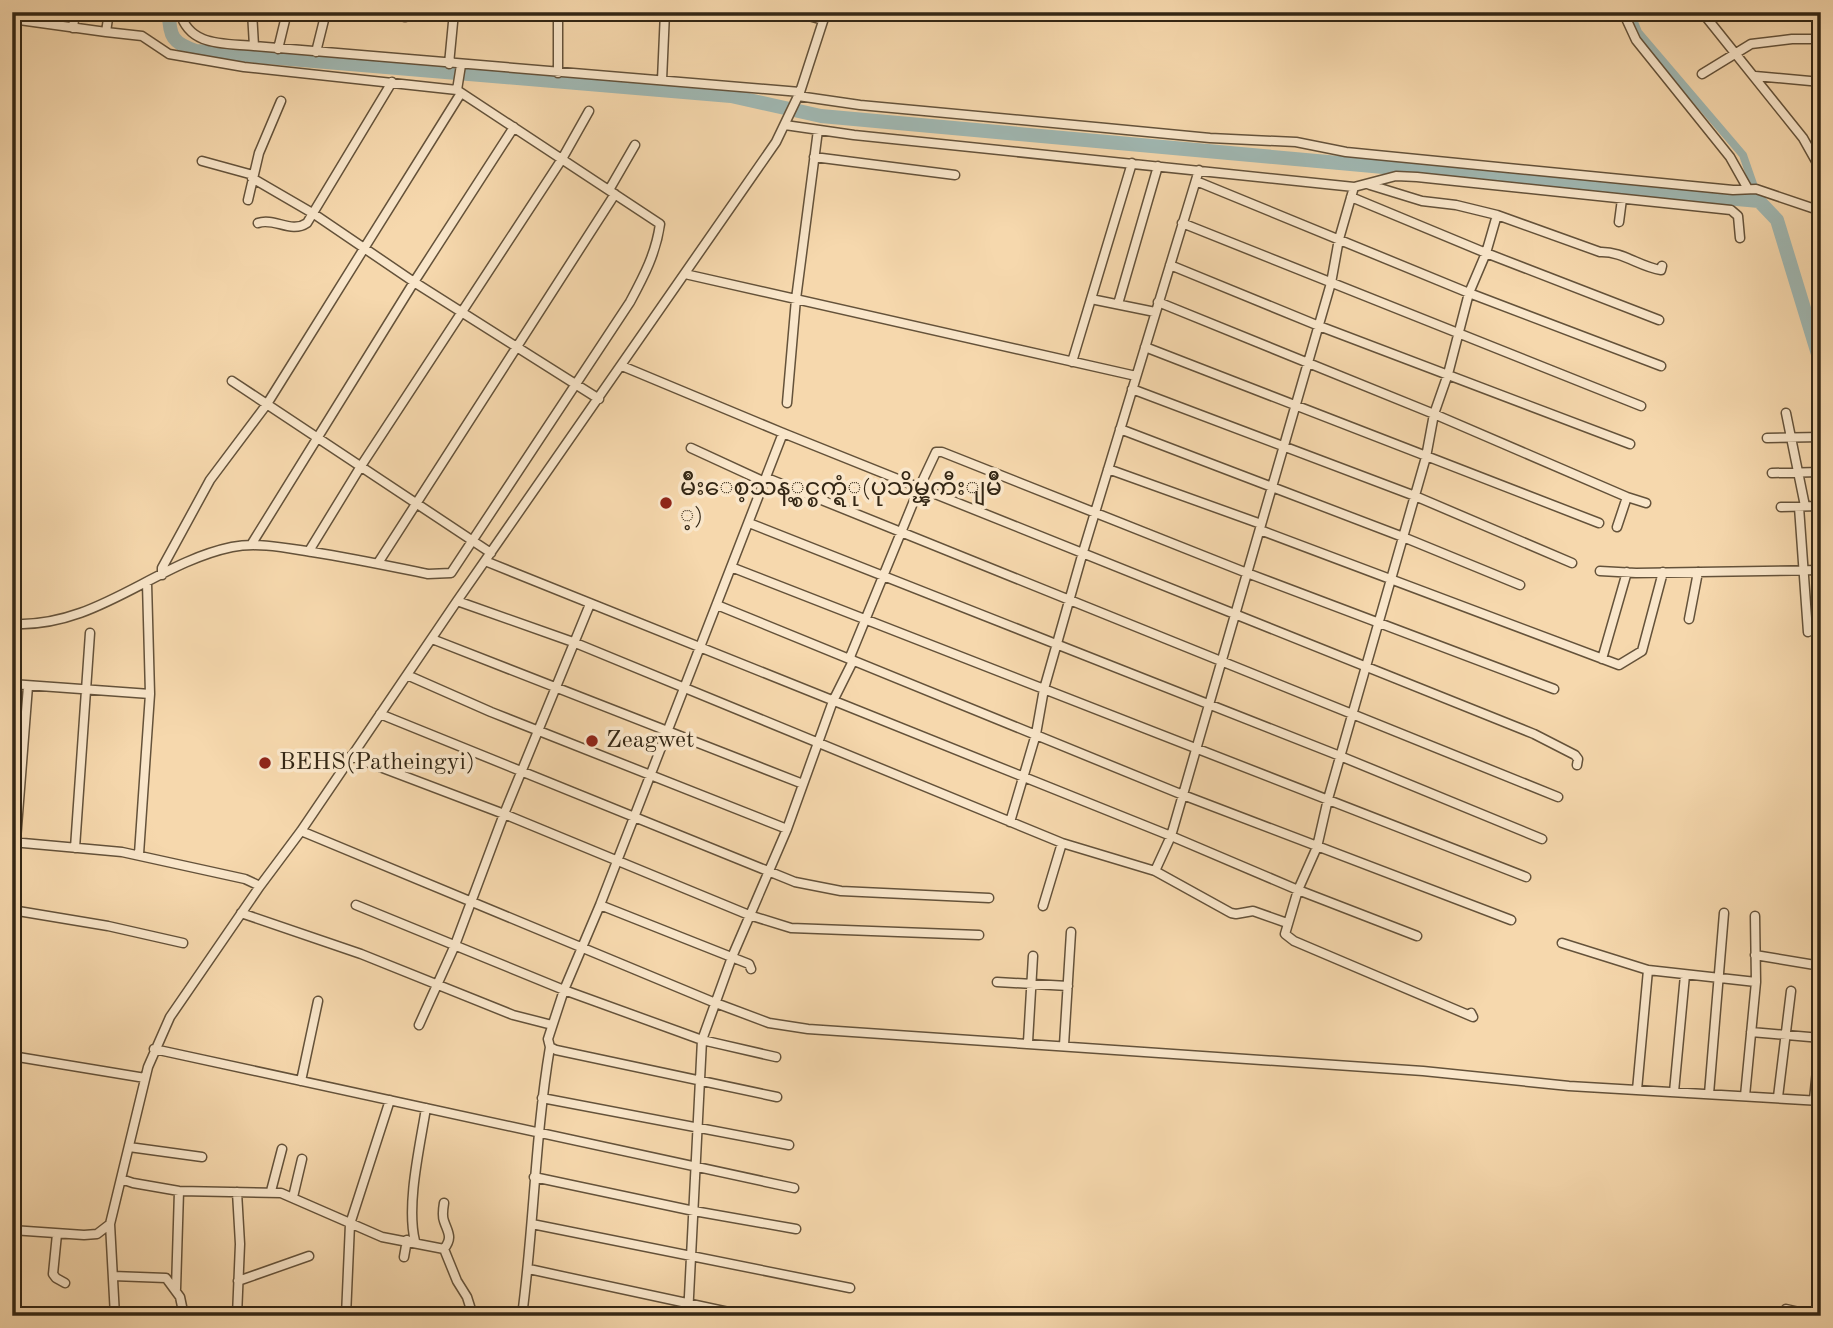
<svg xmlns="http://www.w3.org/2000/svg" width="1833" height="1328" font-family="'Old Standard TT','Noto Sans Myanmar',serif">
<style>
.lines{fill:none;stroke-linecap:round;stroke-linejoin:round}
.canal{stroke:#a0b8b3;stroke-width:8}
.river{stroke:#a0b8b3;stroke-width:14}
.minor-casing{stroke:#64523a;stroke-width:11}
.minor{stroke:#f9e6ca;stroke-width:8}
.poi-dot{fill:#8f2418;stroke:#f9e6ca;stroke-width:2.5}
.labels{text-anchor:middle;dominant-baseline:central;stroke-width:7;stroke-linejoin:round;paint-order:stroke}
.poi-label{font-size:24px;fill:#332614;stroke:#f9e6ca;text-anchor:start}
</style>
<rect width="100%" height="100%" fill="#f6d8ad"/>
<filter id="stains"><feTurbulence type="fractalNoise" baseFrequency=".00286" numOctaves="4"/><feColorMatrix values="0 0 0 0 .2 0 0 0 0 .09 0 0 0 0 .02 0 0 0 .5 -.17"/></filter>
<radialGradient id="worn" r=".72"><stop offset=".6" stop-color="#630" stop-opacity="0"/><stop offset="1" stop-color="#630" stop-opacity=".3"/></radialGradient>
<g class="lines">
<path class="canal" d="M1630,12L1638,32L1743,155L1759,201"/>
<path class="river" d="M169,12C169,37 173,43 196,51L731,96L821,116L1759,201L1777,220L1821,364"/>
<g class="minor-casing">
<path id="minor" d="M180,12C189,47 224,43 254,46L800,92
M252,12L254,46
M795,12L823,20
M1623,12L1636,40L1730,157L1748,189
M1624,12L1626,15L1658,12
M1702,12L1803,138L1821,170
M405,17V12
M12,19L106,32
M73,28L75,12
M278,49L287,12
M316,52L326,12
M449,64L454,12
M558,73V12
M1702,74L1751,44L1792,39H1821
M1755,76L1821,82
M662,80L665,12
M457,90L461,65
M798,96L860,105L1106,128L1210,138L1296,142L1346,152L1733,190L1756,189L1821,211
M785,125L854,135L1354,187L1396,176L1417,177L1731,210L1738,216L1740,238
M814,157L955,175
M202,161L253,175
M252,178L314,214L414,282L599,399
M1196,181L1469,293L1661,366
M1370,185L1422,201L1456,205L1497,215L1600,252C1622,251 1640,267 1661,270L1662,266
M609,190L635,145
M1351,197L1486,253L1659,320
M248,200L259,153L281,101
M1619,222L1622,199
M258,223C274,217 291,234 307,223L392,82
M1182,223L1641,406
M1170,265L1319,326L1630,444
M685,274L1136,376
M1091,299L1155,312
M1158,302L1434,414L1627,497L1646,503
M1118,304L1158,166
M1145,347L1599,523
M1072,362L1132,163
M622,366L783,433L1534,734L1575,755L1578,759L1577,765
M232,381L491,553
M1132,389L1415,496L1572,563
M787,403L796,299L818,130
M1819,409L1821,417
M1786,413L1805,506
M1120,429L1403,537L1520,585
M1767,438L1821,437
M691,448L765,482
M1108,469L1261,524
M1772,473L1821,472
M767,478L1558,797
M1781,507L1821,506
M1799,507L1808,632
M749,523L1340,756L1542,839
M1617,527L1627,497
M1260,530L1619,665L1642,651L1663,572
M251,545L414,282L514,127
M309,551L361,466L562,159L589,111
M485,561L1171,836L1298,890L1417,936
M378,563L615,194
M731,567L1526,877
M1600,571L1636,573L1821,570
M162,575V568L210,480L267,404L461,93
M457,601L573,642L1062,843L1155,871L1231,913L1236,914L1253,911L1287,923
M717,605L1183,795L1511,920
M1689,619L1698,572
M12,624C97,628 155,563 232,547C258,542 286,548 312,552C351,558 389,566 428,574L451,573L630,302C644,276 656,253 660,224L457,90L244,67L169,54L142,36L106,32L109,12
M432,639L803,784
M1602,659L1627,572
M407,675L491,712L787,829
M12,684L150,694
M380,714L795,882L841,891L989,898
M351,756L504,814L749,915L791,928L979,935
M1010,822L1036,734L1044,689L1083,552L1199,170
M301,831L713,1002L769,1023L808,1029L1423,1071L1569,1086L1821,1101
M12,842L122,852L245,879L260,886
M75,848L90,633
M139,854L150,694L147,583
M1155,871L1171,836L1331,283L1339,239L1354,187
M12,891L28,686
M356,905L564,990L702,1040L776,1057
M600,905L749,964L751,969
M1043,906L1062,843
M12,910L108,926L183,943
M241,913L361,954L513,1015L552,1025
M1562,943L1648,970L1756,982
M1755,955L1821,966
M997,982L1068,986
M1471,1013L1473,1017L1294,941L1285,934L1298,890L1317,847L1328,799L1426,457L1434,414L1448,374L1469,293L1486,253L1497,215
M419,1025L455,945L504,814L590,604
M1751,1032L1821,1038
M1028,1042L1033,956
M1064,1045L1071,932
M154,1049L794,1188
M12,1056L145,1078
M301,1081L318,1001
M1637,1090L1648,970
M1674,1092L1685,975
M1709,1094L1724,913
M1745,1096L1756,982L1755,916
M777,1097L556,1050L550,1047L548,1039L564,990L600,905L783,433
M1778,1097L1791,991
M542,1098L789,1145
M1814,1100L1821,1030
M129,1147L202,1157
M534,1177L694,1211L796,1229
M121,1179L133,1183L179,1191L281,1193L382,1237L444,1249L457,1281L467,1297L473,1316
M271,1191L282,1149
M293,1197L302,1159
M444,1203C443,1209 442,1216 444,1221C448,1233 453,1237 444,1249
M110,1224L115,1316
M532,1224L850,1288
M12,1230L84,1235L97,1234L110,1224L148,1067L170,1017L260,886L301,831L457,601L776,142L800,92L826,12
M57,1234L53,1274L56,1278L65,1283
M415,1241C406,1205 420,1146 426,1108
M404,1257L407,1240
M529,1269L747,1316
M113,1276L166,1278L180,1297L184,1316
M238,1281L309,1256
M176,1289L179,1191
M1786,1309L1817,1316
M237,1316L240,1244L237,1192
M346,1316L350,1224L390,1100
M522,1316C534,1226 535,1136 550,1047
M688,1316L702,1040L732,957L787,829L833,701L853,661L850,657L920,486L936,452H942L1247,573L1554,689
M1818,1316L1820,1287"/>
</g>
<use href="#minor" class="minor"/>
</g>
<g class="poi-dot">
<circle cx="666" cy="503" r="7"/>
<circle cx="592" cy="741" r="7"/>
<circle cx="265" cy="763" r="7"/>
</g>
<g class="labels">
<g class="poi-label">
<text x="680" y="489">မ်ိဳးေစ့သန့္စင္စက္ရံု(ပုသိမ္ၾကီးျမိဳ<tspan x="680" dy="28">့)</tspan></text>
<text x="606" y="741">Zeagwet</text>
<text x="279" y="763">BEHS(Patheingyi)</text>
</g>
</g>
<rect width="1833" height="1328" fill="none" stroke="#f6d8ad" stroke-width="42"/>
<rect x="14" y="14" width="1805" height="1300" fill="none" stroke="#332614" stroke-width="3.5"/>
<rect x="21" y="21" width="1791" height="1286" fill="none" stroke="#332614" stroke-width="2"/>
<rect width="100%" height="100%" filter="url(#stains)"/>
<rect width="100%" height="100%" fill="url(#worn)"/>
</svg>
